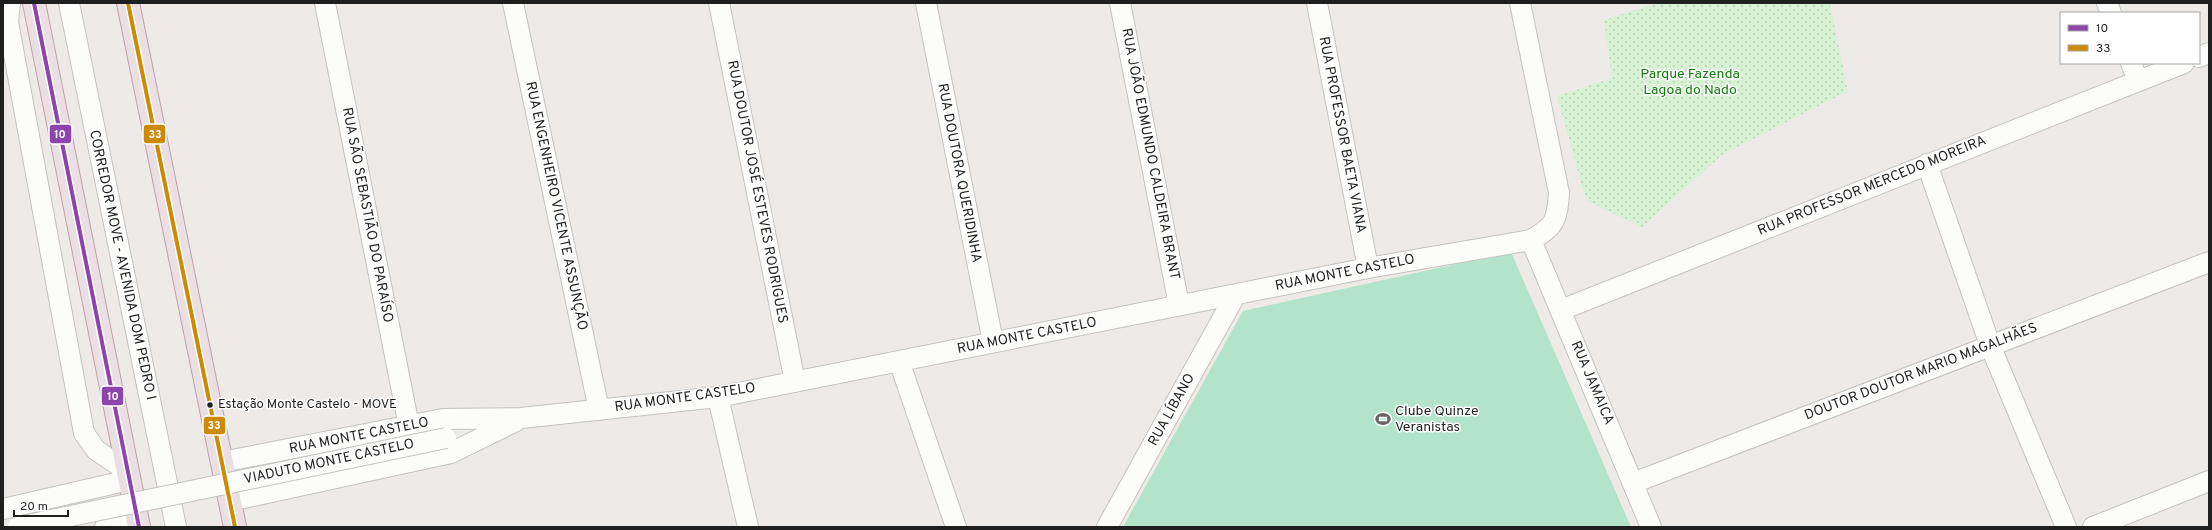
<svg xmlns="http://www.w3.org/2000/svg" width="2212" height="530" font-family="Overpass,sans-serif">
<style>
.park{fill:url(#park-dots)}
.pitch{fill:#b3e3c8}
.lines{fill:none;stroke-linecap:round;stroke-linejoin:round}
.minor-casing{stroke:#c4c3c2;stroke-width:22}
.highway-casing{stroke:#c29ead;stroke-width:24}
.path{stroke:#dacbcb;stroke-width:2.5;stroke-dasharray:2 2;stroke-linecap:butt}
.minor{stroke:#fcfcfb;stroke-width:20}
.highway{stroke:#eadfe2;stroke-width:22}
.minor-bridge-casing{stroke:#c4c3c2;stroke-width:22;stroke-linecap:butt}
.minor-bridge{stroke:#fcfcfb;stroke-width:20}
.bus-1-casing{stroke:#fff;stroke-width:7}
.bus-2-casing{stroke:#fff;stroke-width:7}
.bus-1{stroke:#8e44ad;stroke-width:4}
.bus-2{stroke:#cc8b06;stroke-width:4}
.bus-dot{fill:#1f1f1f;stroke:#fff;stroke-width:1.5}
.labels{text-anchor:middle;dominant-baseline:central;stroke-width:3;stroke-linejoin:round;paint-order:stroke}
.bus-label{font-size:13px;fill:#1f1f1f;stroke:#fff;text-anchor:start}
.park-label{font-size:14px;fill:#137c0d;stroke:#fff}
.street-label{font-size:14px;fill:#1f1f1f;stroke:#fff}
.poi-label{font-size:14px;fill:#1f1f1f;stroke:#fff;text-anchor:start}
.line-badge{stroke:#fff;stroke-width:1.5}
.badge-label{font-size:11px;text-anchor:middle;font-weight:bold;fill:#fff}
</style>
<defs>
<pattern id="park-dots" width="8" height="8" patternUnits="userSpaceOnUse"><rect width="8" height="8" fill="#d7f2d3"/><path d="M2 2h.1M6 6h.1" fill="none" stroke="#b8cfb5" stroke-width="1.8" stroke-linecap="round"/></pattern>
</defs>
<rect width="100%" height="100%" fill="#edeae7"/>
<path class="park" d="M1657,3H1834L1830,5L1848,91L1723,154L1642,227L1586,200L1557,96L1612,78L1604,20Z"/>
<path class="pitch" d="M1511,252L1631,527H1123L1243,311Z"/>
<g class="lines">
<g class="minor-casing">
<path id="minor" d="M10,3L8,22L84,433L96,450L127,471
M69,3L176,527
M325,3L409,426
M513,3L599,410
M719,3L795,382
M926,3L993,342
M1120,3L1179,305
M1317,3L1368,268
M2107,3L2111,13
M2199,57L2209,53
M2131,63L2138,81
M1927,164L1990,345L2066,527
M1531,240L1651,527
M1561,310L2184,63
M899,361L956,527
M718,397L748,527
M222,462L443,419L521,418L718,397L1368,268L1531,240C1555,226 1557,221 1559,193L1520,3
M1633,483L2209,262
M230,501L451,453L516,421
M3,509L129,480
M105,527L138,520
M1107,527L1236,294
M2093,527L2209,481"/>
</g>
<g class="highway-casing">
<path id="highway" d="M34,3L139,527
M128,3L235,527"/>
</g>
<path class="path" d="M1783,3H1791"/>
<use href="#minor" class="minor"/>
<use href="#highway" class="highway"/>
<g class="minor-bridge-casing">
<path id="minor-bridge" d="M18,527L446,438"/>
</g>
<use href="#minor-bridge" class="minor-bridge"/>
<g class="bus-1-casing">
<path id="bus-1" d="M34,3L139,527"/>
</g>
<g class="bus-2-casing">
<path id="bus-2" d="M128,3L235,527"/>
</g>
<use href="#bus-1" class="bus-1"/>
<use href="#bus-2" class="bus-2"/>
</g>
<defs>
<g id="stadium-bare" transform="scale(1.2)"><path d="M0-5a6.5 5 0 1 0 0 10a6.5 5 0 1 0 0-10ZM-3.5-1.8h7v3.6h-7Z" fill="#676665" stroke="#fff" stroke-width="2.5" paint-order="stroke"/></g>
</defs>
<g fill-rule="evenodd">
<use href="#stadium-bare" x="1383" y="419"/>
</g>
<circle class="bus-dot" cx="210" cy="405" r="3.5"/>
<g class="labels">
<g class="bus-label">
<text x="218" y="405">Estação Monte Castelo - MOVE</text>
</g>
<g class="park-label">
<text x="1690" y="74">Parque Fazenda<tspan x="1690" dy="16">Lagoa do Nado</tspan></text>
</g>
<g class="street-label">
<text transform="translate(1342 135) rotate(79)">RUA PROFESSOR BAETA VIANA</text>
<text transform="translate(1150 154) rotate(79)">RUA JOÃO EDMUNDO CALDEIRA BRANT</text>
<text transform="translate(959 173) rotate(79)">RUA DOUTORA QUERIDINHA</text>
<text transform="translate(1872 186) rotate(-22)">RUA PROFESSOR MERCEDO MOREIRA</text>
<text transform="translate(757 192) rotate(79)">RUA DOUTOR JOSÉ ESTEVES RODRIGUES</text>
<text transform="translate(556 206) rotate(78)">RUA ENGENHEIRO VICENTE ASSUNÇÃO</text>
<text transform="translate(367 215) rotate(79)">RUA SÃO SEBASTIÃO DO PARAÍSO</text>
<text transform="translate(122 265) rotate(78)">CORREDOR MOVE - AVENIDA DOM PEDRO I</text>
<text transform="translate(1345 273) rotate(-11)">RUA MONTE CASTELO</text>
<text transform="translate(1027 336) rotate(-11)">RUA MONTE CASTELO</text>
<text transform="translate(1921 372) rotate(-21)">DOUTOR DOUTOR MARIO MAGALHÃES</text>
<text transform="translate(1592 383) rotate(67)">RUA JAMAICA</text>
<text transform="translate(685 398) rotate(-8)">RUA MONTE CASTELO</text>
<text transform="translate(1172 410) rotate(-61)">RUA LÍBANO</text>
<text transform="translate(359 436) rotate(-11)">RUA MONTE CASTELO</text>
<text transform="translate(329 462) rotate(-12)">VIADUTO MONTE CASTELO</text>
</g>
<g class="poi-label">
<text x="1395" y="411">Clube Quinze<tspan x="1395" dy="16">Veranistas</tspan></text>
</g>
</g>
<g class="line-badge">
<rect x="49" y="124" width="23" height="20" rx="4" fill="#8e44ad"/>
<rect x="143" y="124" width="23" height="20" rx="4" fill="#cc8b06"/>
<rect x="101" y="386" width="23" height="20" rx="4" fill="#8e44ad"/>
<rect x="203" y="416" width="23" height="19" rx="4" fill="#cc8b06"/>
</g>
<g class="badge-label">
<text x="60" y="138">10</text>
<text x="155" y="138">33</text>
<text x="113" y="400">10</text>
<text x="214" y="429">33</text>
</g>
<rect width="2212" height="530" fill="none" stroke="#1f1f1f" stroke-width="8"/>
<rect x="2060" y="12" width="140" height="52" fill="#ffffff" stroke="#a5a5a5"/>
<rect x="2068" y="25" width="20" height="6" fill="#8e44ad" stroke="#a5a5a5"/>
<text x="2096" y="32" font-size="12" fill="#1f1f1f">10</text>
<rect x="2068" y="45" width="20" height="6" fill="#cc8b06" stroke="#a5a5a5"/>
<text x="2096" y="52" font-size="12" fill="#1f1f1f">33</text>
<path d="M14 510v6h54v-6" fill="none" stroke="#1f1f1f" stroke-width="2"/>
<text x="20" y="510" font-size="12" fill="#1f1f1f" stroke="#ffffff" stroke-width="3" paint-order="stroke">20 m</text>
</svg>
